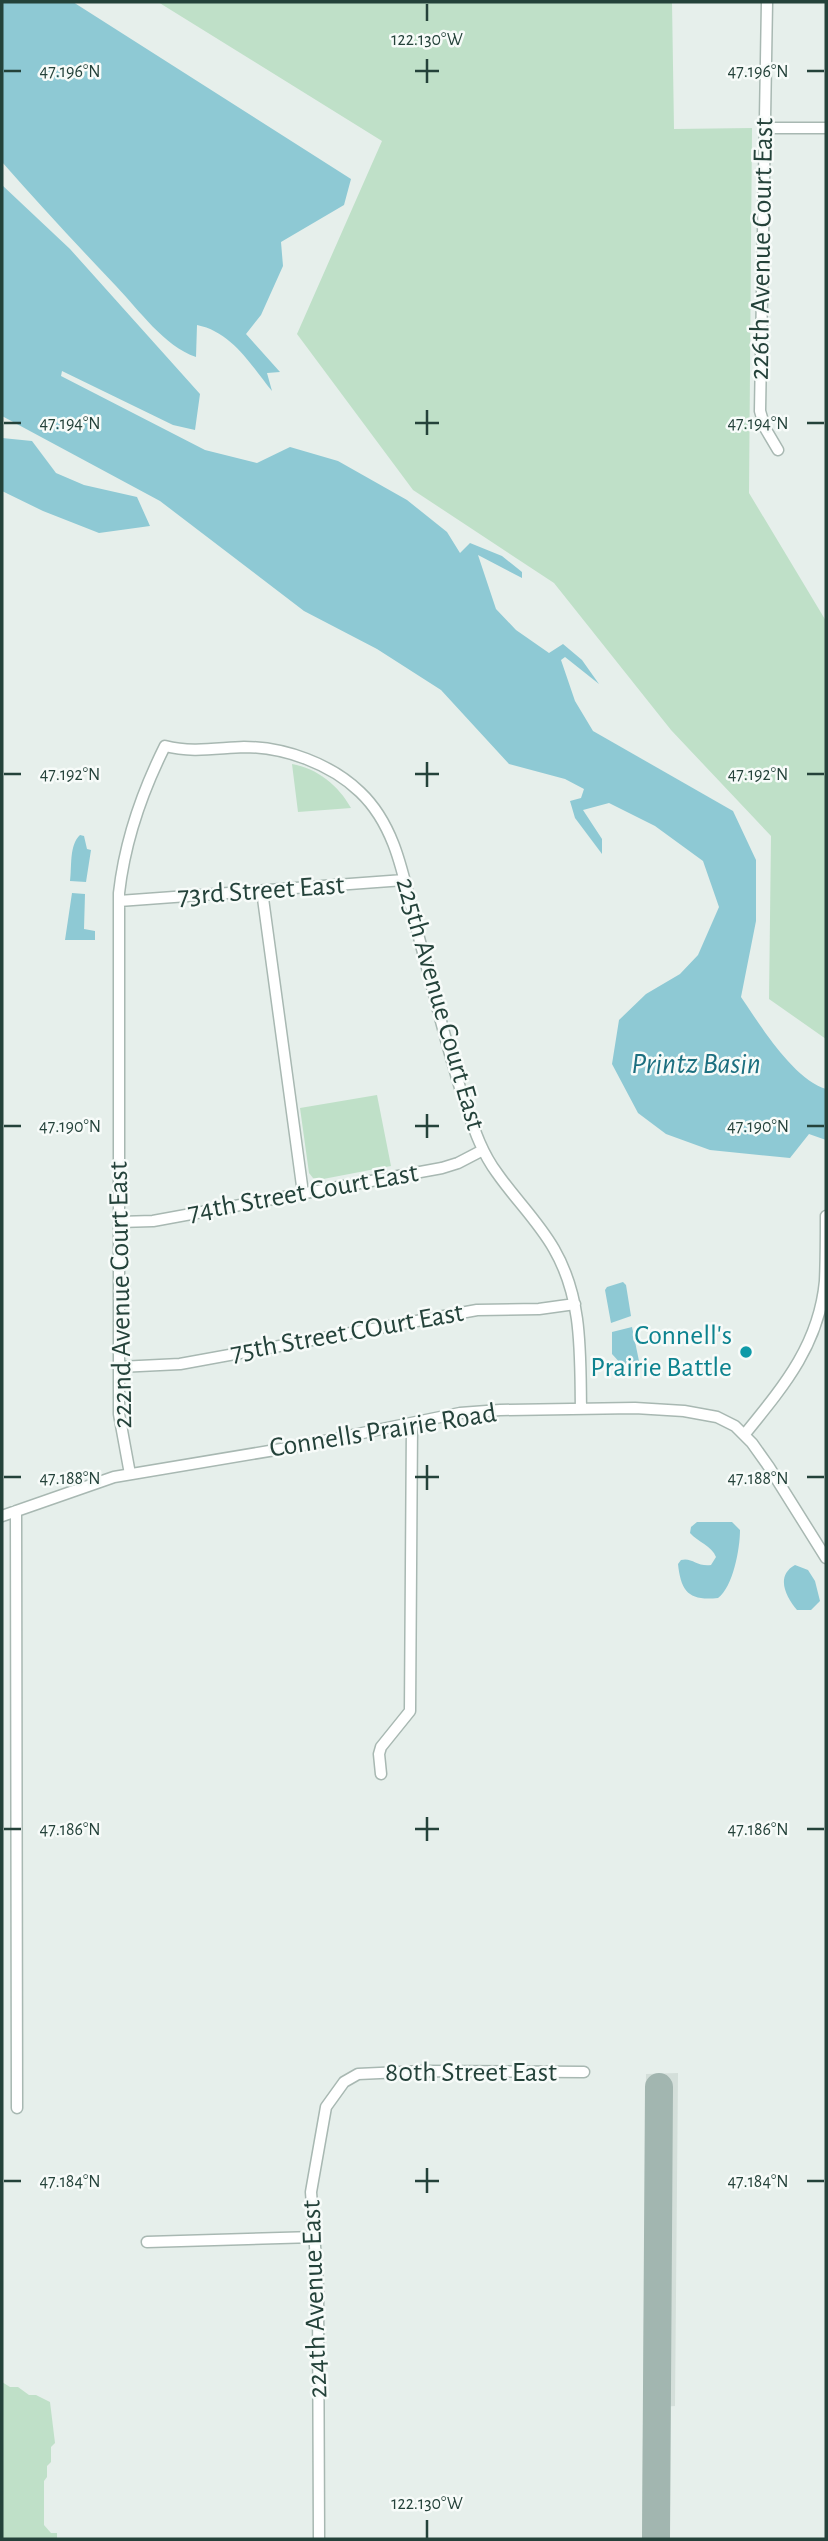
<svg xmlns="http://www.w3.org/2000/svg" width="828" height="2541" font-family="'Alegreya Sans',sans-serif">
<style>
.built{fill:#d4dfda}
.green{fill:#bfe0c8}
.water{fill:#8ec9d4}
.lines{fill:none;stroke-linecap:round;stroke-linejoin:round}
.taxiway{stroke:#a2b6b0;stroke-width:28}
.minor-casing{stroke:#a8b8b2;stroke-width:13}
.minor{stroke:#fff;stroke-width:10}
.ticks{fill:none;stroke:#24423a;stroke-width:2.5}
.culture-dot{fill:#0f9aa8;stroke:#f7fbf9;stroke-width:2.5}
.labels{text-anchor:middle;dominant-baseline:central;stroke-width:5;stroke-linejoin:round;paint-order:stroke}
.street-label{font-size:28px;fill:#24423a;stroke:#f7fbf9}
.culture-label{font-size:28px;fill:#0d838f;stroke:#f7fbf9;text-anchor:end}
.water-label{font-size:30px;font-style:italic;fill:#1c6f80;stroke:#f7fbf9}
.ticks-label{font-size:18px;text-anchor:middle;fill:#24423a;stroke:#f7fbf9;stroke-width:5;stroke-linejoin:round;paint-order:stroke}
</style>
<rect width="100%" height="100%" fill="#e6efeb"/>
<path class="built" d="M678,2073L675,2406L660,2407V2539H642L646,2074Z"/>
<path class="green" d="M158,2H672L674,129L752,128L749,493L826,621V1039L769,999L771,836L671,730L554,583L413,490L297,334L382,141Z
M292,764C317,768 339,786 351,808L298,812Z
M377,1095L391,1166L318,1180L313,1178L309,1173L300,1108Z
M2,2382L10,2387H18L29,2395H36L50,2402L55,2443L51,2447V2462L47,2466V2477L44,2481V2525L51,2533H57V2539H2Z"/>
<path class="water" d="M2,2H73L351,179L344,205L281,242L283,266L261,315L246,334L280,372L267,373L272,391C251,365 232,332 197,325L196,357C164,346 139,310 116,286C77,245 39,204 2,162Z
M2,185L70,249L200,394L195,430L173,425L62,371L61,376L205,450L257,463L290,447L338,461L407,500L447,532L460,553L470,543L502,556L522,572V578L478,555L496,609L516,630L549,653L563,644L582,660L599,684L565,657L561,660L575,701L593,731L733,811L756,860V921L741,997C760,1025 793,1079 826,1089V1140L809,1134L790,1158L710,1150L666,1134L638,1113L612,1064L619,1020L646,994L680,974L698,955L719,907L703,861L655,826L609,803L583,810L602,839V854L575,818L570,801L581,798L584,789L565,779L509,764L441,690L377,649L304,611L160,501L2,416Z
M2,438L32,441L56,473L84,485L137,497L150,526L99,533L43,511L2,491Z
M80,835L84,836L87,849L91,850L86,882L70,881C72,867 69,845 80,835Z
M72,893L85,894L84,929L95,931V940H65Z
M623,1282L626,1285L631,1316L611,1323L605,1290L607,1287Z
M632,1327L639,1361L622,1365L612,1354V1332Z
M697,1522H732L740,1530C740,1549 733,1587 718,1598C689,1601 681,1592 678,1564L681,1560C692,1557 697,1567 711,1565L716,1557C712,1546 698,1542 690,1533L691,1527Z
M795,1565L808,1570L815,1581L820,1601L811,1610H797C786,1597 775,1576 795,1565Z"/>
<g class="lines">
<path class="taxiway" d="M656,2539L659,2087"/>
<g class="minor-casing">
<path id="minor" d="M767,2L760,411L765,428L778,450
M765,128H826
M262,891L303,1193
M119,901L404,880
M119,1222L153,1221L442,1168L458,1163L483,1150
M119,1367L180,1364L477,1310L539,1309L575,1304
M744,1435C783,1387 819,1345 825,1281C826,1259 826,1237 826,1216
M130,1474L119,1414V893C125,840 141,794 165,746C192,753 217,748 244,747C285,747 331,764 360,792C397,827 404,880 416,927C433,987 446,1048 466,1106C474,1129 482,1153 497,1173C515,1199 538,1221 554,1249C583,1299 580,1354 581,1409
M16,1511L17,2108
M2,1516L114,1477L299,1446L460,1413L500,1410L635,1408L684,1411L717,1417L735,1426L752,1443L769,1467L826,1558
M381,1774L379,1754L381,1747L410,1711L412,1423
M147,2242L315,2237
M319,2539L318,2287L311,2192L326,2107L344,2082L358,2074L423,2071L584,2072"/>
</g>
<use href="#minor" class="minor"/>
</g>
<path class="ticks" d="M427,4V21M427,59V83M4,71H21M415,71H439M807,71H824M427,410V435M4,423H21M415,423H439M807,423H824M427,762V787M4,774H21M415,774H439M807,774H824M427,1114V1138M4,1126H21M415,1126H439M807,1126H824M427,1465V1490M4,1477H21M415,1477H439M807,1477H824M427,1817V1841M4,1829H21M415,1829H439M807,1829H824M427,2168V2193M4,2181H21M415,2181H439M807,2181H824M427,2520V2538"/>
<circle class="culture-dot" cx="746" cy="1352" r="7"/>
<g class="labels">
<g class="street-label">
<text transform="translate(762 249) rotate(-89)">226th Avenue Court East</text>
<text transform="translate(261 891) rotate(-4)">73rd Street East</text>
<text transform="translate(440 1004) rotate(74)">225th Avenue Court East</text>
<text transform="translate(303 1193) rotate(-10)">74th Street Court East</text>
<text transform="translate(121 1295) rotate(-91)">222nd Avenue Court East</text>
<text transform="translate(347 1333) rotate(-10)">75th Street COurt East</text>
<text transform="translate(383 1431) rotate(-9)">Connells Prairie Road</text>
<text x="471" y="2073">80th Street East</text>
<text transform="translate(315 2299) rotate(-92)">224th Avenue East</text>
</g>
<g class="culture-label">
<text x="732" y="1336">Connell's<tspan x="732" dy="32">Prairie Battle</tspan></text>
</g>
<g class="water-label">
<text x="696" y="1064">Printz Basin</text>
</g>
</g>
<g class="ticks-label">
<text x="427" y="45">122.130°W</text>
<text x="70" y="77">47.196°N</text>
<text x="758" y="77">47.196°N</text>
<text x="70" y="429">47.194°N</text>
<text x="758" y="429">47.194°N</text>
<text x="70" y="780">47.192°N</text>
<text x="758" y="780">47.192°N</text>
<text x="70" y="1132">47.190°N</text>
<text x="758" y="1132">47.190°N</text>
<text x="70" y="1484">47.188°N</text>
<text x="758" y="1484">47.188°N</text>
<text x="70" y="1835">47.186°N</text>
<text x="758" y="1835">47.186°N</text>
<text x="70" y="2187">47.184°N</text>
<text x="758" y="2187">47.184°N</text>
<text x="427" y="2509">122.130°W</text>
</g>
<rect width="828" height="2541" fill="none" stroke="#24423a" stroke-width="7"/>
</svg>
